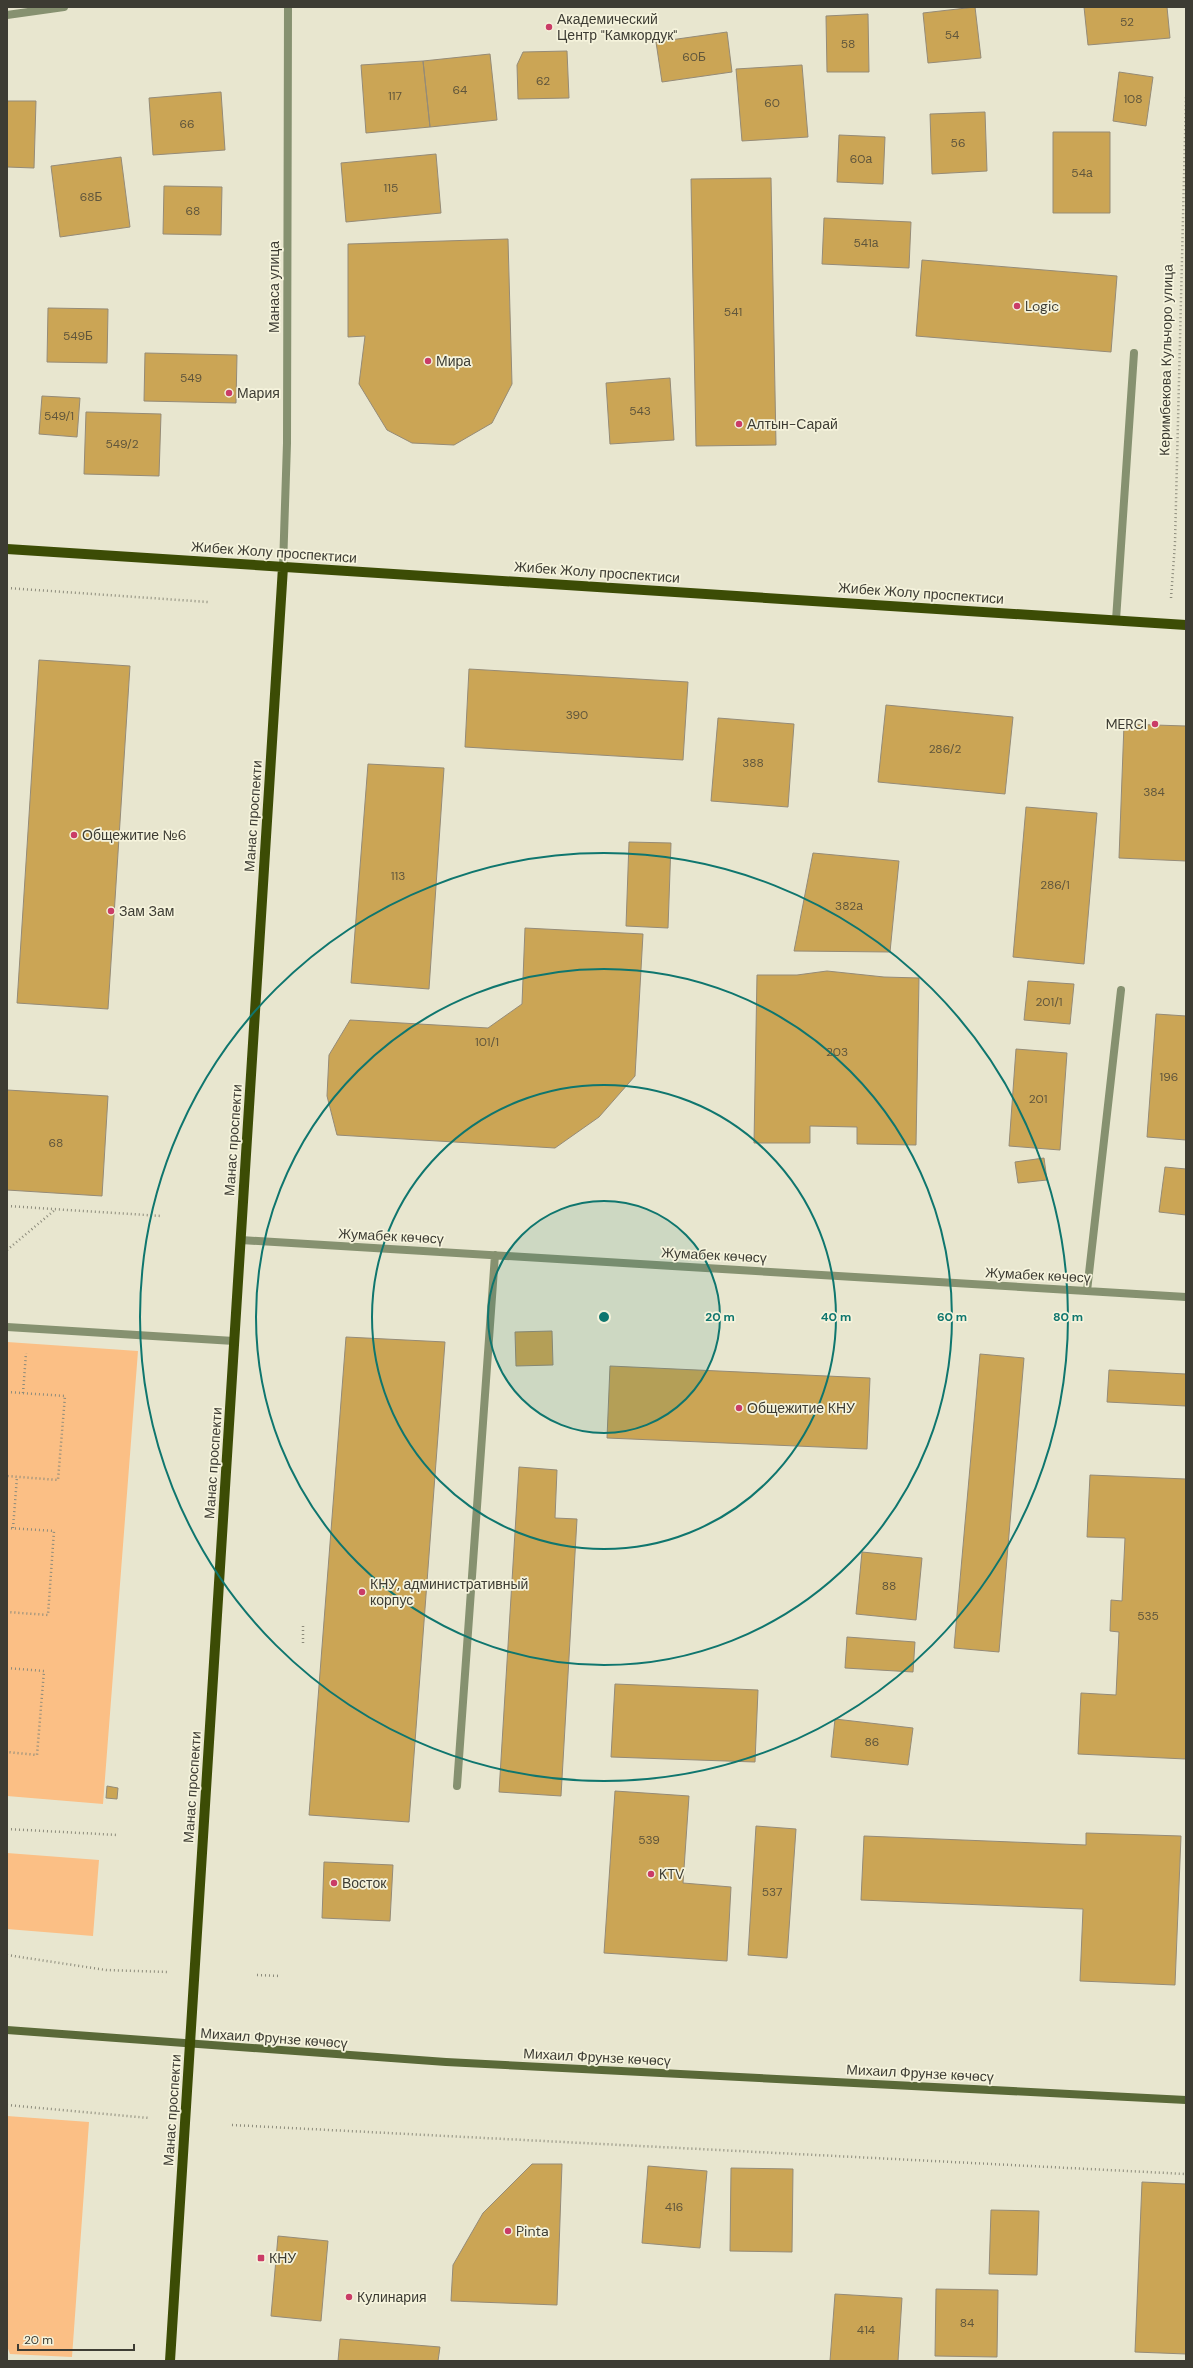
<svg xmlns="http://www.w3.org/2000/svg" width="1193" height="2368" font-family="'DM Sans',sans-serif">
<style>
.green{fill:#fbbf85}
.building{fill:#cba555;stroke:#958b77}
.lines{fill:none;stroke-linecap:round;stroke-linejoin:round}
.path{stroke:#8c8b7b;stroke-width:2.5;stroke-dasharray:1 3;stroke-linecap:butt}
.service{stroke:#869170;stroke-width:8}
.minor{stroke:#869170;stroke-width:8}
.tertiary{stroke:#869170;stroke-width:8}
.secondary{stroke:#5a6938;stroke-width:8}
.primary{stroke:#3c4c05;stroke-width:10}
.ring{fill:none;stroke:#0f766e;stroke-width:2}
.poi-dot{fill:#ca3c67;stroke:#f5f3dc;stroke-width:1.5}
.labels{text-anchor:middle;dominant-baseline:central;stroke-width:3.5;stroke-linejoin:round;paint-order:stroke}
.number-label{font-size:12px;fill:#60563c}
.poi-label{font-size:14px;fill:#3d3c33;stroke:#f5f3dc;text-anchor:start}
.street-label{font-size:14px;fill:#3d3c33;stroke:#f5f3dc}
.centre{fill:#0f766e;stroke:#f5f3dc;stroke-width:2}
.ring-label{font-size:12px;text-anchor:middle;font-weight:bold;fill:#0f766e;stroke:#f5f3dc;stroke-width:3.5;stroke-linejoin:round;paint-order:stroke}
</style>
<rect width="100%" height="100%" fill="#e8e6cf"/>
<path class="green" d="M7,1342L138,1351L103,1804L7,1796Z
M7,1853L99,1860L93,1936L7,1929Z
M7,2116L89,2122L72,2357L10,2354L7,2346Z"/>
<path class="building" d="M975,7L981,58L928,63L923,13Z
M1084,7H1167L1170,38L1088,45Z
M868,14L869,72H827L826,16Z
M727,32L732,72L662,82L656,42Z
M567,51L569,98L518,99L517,65L523,52Z
M490,54L497,120L430,127L423,61Z
M423,61L430,127L366,133L361,65Z
M802,65L808,137L742,141L736,69Z
M1119,72L1153,77L1146,126L1113,121Z
M221,92L225,150L153,155L149,98Z
M7,101H36L34,168L7,167Z
M985,112L987,171L932,174L930,114Z
M1053,132H1110V213H1053Z
M839,135L885,137L883,184L837,182Z
M436,154L441,213L346,222L341,163Z
M121,157L130,227L60,237L51,166Z
M771,178L776,445L696,446L691,179Z
M164,186L222,187L221,235L163,234Z
M824,218L911,222L909,268L822,264Z
M508,239L512,384L492,423L454,445L412,443L387,430L359,384L365,336L348,337V244Z
M922,260L1117,276L1111,352L916,336Z
M48,308L108,309L107,363L47,362Z
M145,353L237,355L236,403L144,401Z
M670,378L674,440L610,444L606,383Z
M42,396L80,398L77,437L39,434Z
M86,412L161,414L159,476L84,474Z
M39,660L130,666L108,1009L17,1003Z
M469,669L688,682L683,760L465,747Z
M886,705L1013,717L1005,794L878,782Z
M718,718L794,724L788,807L711,801Z
M1124,724L1186,726V861L1119,858Z
M368,764L444,768L429,989L351,983Z
M1026,807L1097,813L1084,964L1013,957Z
M629,842L671,843L668,928L626,926Z
M813,853L899,861L890,952L794,951Z
M525,928L643,934L635,1076L599,1117L555,1148L337,1135L327,1096L329,1055L350,1020L488,1028L522,1004Z
M827,971L884,977L919,978L916,1145L857,1144V1127L810,1126V1143H754L757,975H797Z
M1028,981L1074,984L1070,1024L1024,1020Z
M1156,1014L1186,1016V1140L1147,1137Z
M1016,1049L1067,1053L1060,1150L1009,1146Z
M7,1090L108,1096L102,1196L7,1190Z
M1044,1158L1047,1180L1018,1183L1015,1162Z
M1165,1167L1186,1169V1215L1159,1212Z
M552,1331L553,1365L516,1366L515,1332Z
M346,1337L445,1342L409,1822L309,1815Z
M980,1354L1024,1358L999,1652L954,1648Z
M610,1366L870,1378L867,1449L607,1438Z
M1109,1370L1186,1374V1406L1107,1402Z
M519,1467L557,1470L555,1518L577,1519L561,1796L499,1792Z
M1090,1475L1186,1479V1759L1078,1754L1081,1693L1116,1695L1119,1632L1110,1631L1111,1600L1122,1601L1125,1538L1087,1537Z
M862,1552L922,1558L916,1620L856,1614Z
M847,1637L915,1642L913,1672L845,1668Z
M615,1684L758,1690L755,1762L611,1757Z
M835,1719L913,1728L908,1765L831,1757Z
M107,1786L118,1788L117,1799L106,1798Z
M615,1791L689,1796L683,1883L731,1887L727,1961L604,1953Z
M756,1826L796,1829L787,1958L748,1955Z
M1086,1833L1181,1836L1175,1985L1080,1981L1083,1909L861,1900L864,1836L1086,1845Z
M324,1862L393,1865L390,1921L322,1918Z
M532,2164H562L557,2305L451,2301L453,2265L483,2213Z
M648,2166L707,2171L700,2248L642,2243Z
M731,2168L793,2169L792,2252L730,2251Z
M1142,2182L1186,2184V2354L1135,2352Z
M991,2210L1039,2211L1037,2275L989,2274Z
M278,2236L328,2241L321,2321L271,2316Z
M936,2289L998,2290L997,2357L935,2356Z
M835,2294L902,2298L898,2361H830Z
M340,2339L440,2347L438,2361H338Z"/>
<g class="lines">
<path class="path" d="M7,588L208,602
M1171,598L1175,543L1186,96
M7,1206L161,1216
M7,1250L56,1209
M7,1392L65,1396L58,1480L7,1476
M23,1393L26,1353
M7,1528L54,1531L48,1615L7,1612
M13,1528L17,1477
M303,1643V1626
M7,1668L44,1671L37,1755L7,1752
M7,1829L118,1835
M7,1955L106,1970L169,1972
M257,1975L280,1976
M7,2105L149,2118
M232,2125L1186,2174"/>
<path class="service" d="M1116,620L1134,353
M7,1327L234,1341"/>
<path class="minor" d="M283,567L287,443L288,7
M241,1240L1186,1297
M1087,1291L1121,990
M457,1786L495,1255"/>
<path class="tertiary" d="M7,15L64,7"/>
<path class="secondary" d="M7,2030L446,2062L1186,2100"/>
<path class="primary" d="M7,549L1186,625
M170,2361L283,567"/>
</g>
<circle cx="604" cy="1317" r="116" fill="#0f766e" fill-opacity=".12"/>
<g class="ring">
<circle cx="604" cy="1317" r="116"/>
<circle cx="604" cy="1317" r="232"/>
<circle cx="604" cy="1317" r="348"/>
<circle cx="604" cy="1317" r="464"/>
</g>
<g class="poi-dot">
<circle cx="549" cy="27" r="4"/>
<circle cx="1017" cy="306" r="4"/>
<circle cx="428" cy="361" r="4"/>
<circle cx="229" cy="393" r="4"/>
<circle cx="739" cy="424" r="4"/>
<circle cx="1155" cy="724" r="4"/>
<circle cx="74" cy="835" r="4"/>
<circle cx="111" cy="911" r="4"/>
<circle cx="739" cy="1408" r="4"/>
<circle cx="362" cy="1592" r="4"/>
<circle cx="651" cy="1874" r="4"/>
<circle cx="334" cy="1883" r="4"/>
<circle cx="508" cy="2231" r="4"/>
<rect x="257" y="2254" width="8" height="8" rx="2"/>
<circle cx="349" cy="2297" r="4"/>
</g>
<g class="labels">
<g class="number-label">
<text x="1127" y="22">52</text>
<text x="952" y="35">54</text>
<text x="848" y="44">58</text>
<text x="694" y="57">60Б</text>
<text x="543" y="81">62</text>
<text x="460" y="90">64</text>
<text x="395" y="96">117</text>
<text x="1133" y="99">108</text>
<text x="772" y="103">60</text>
<text x="187" y="124">66</text>
<text x="958" y="143">56</text>
<text x="861" y="159">60а</text>
<text x="1082" y="173">54а</text>
<text x="391" y="188">115</text>
<text x="91" y="197">68Б</text>
<text x="193" y="211">68</text>
<text x="866" y="243">541а</text>
<text x="733" y="312">541</text>
<text x="78" y="336">549Б</text>
<text x="191" y="378">549</text>
<text x="640" y="411">543</text>
<text x="59" y="416">549/1</text>
<text x="122" y="444">549/2</text>
<text x="577" y="715">390</text>
<text x="945" y="749">286/2</text>
<text x="753" y="763">388</text>
<text x="1154" y="792">384</text>
<text x="398" y="876">113</text>
<text x="1055" y="885">286/1</text>
<text x="849" y="906">382а</text>
<text x="1049" y="1002">201/1</text>
<text x="487" y="1042">101/1</text>
<text x="837" y="1052">203</text>
<text x="1169" y="1077">196</text>
<text x="1038" y="1099">201</text>
<text x="56" y="1143">68</text>
<text x="889" y="1586">88</text>
<text x="1148" y="1616">535</text>
<text x="872" y="1742">86</text>
<text x="649" y="1840">539</text>
<text x="772" y="1892">537</text>
<text x="674" y="2207">416</text>
<text x="967" y="2323">84</text>
<text x="866" y="2330">414</text>
</g>
<g class="poi-label">
<text x="557" y="19">Академический<tspan x="557" dy="16">Центр "Камкордук"</tspan></text>
<text x="1025" y="306">Logic</text>
<text x="436" y="361">Мира</text>
<text x="237" y="393">Мария</text>
<text x="747" y="424">Алтын-Сарай</text>
<text x="1147" y="724" text-anchor="end">MERCI</text>
<text x="82" y="835">Общежитие №6</text>
<text x="119" y="911">Зам Зам</text>
<text x="747" y="1408">Общежитие КНУ</text>
<text x="370" y="1584">КНУ, административный<tspan x="370" dy="16">корпус</tspan></text>
<text x="659" y="1874">KTV</text>
<text x="342" y="1883">Восток</text>
<text x="516" y="2231">Pinta</text>
<text x="269" y="2258">КНУ</text>
<text x="357" y="2297">Кулинария</text>
</g>
<g class="street-label">
<text transform="translate(274 287) rotate(-90)">Манаса улица</text>
<text transform="translate(1166 360) rotate(-89)">Керимбекова Кульчоро улица</text>
<text transform="translate(274 552) rotate(4)">Жибек Жолу проспектиси</text>
<text transform="translate(597 572) rotate(4)">Жибек Жолу проспектиси</text>
<text transform="translate(921 593) rotate(4)">Жибек Жолу проспектиси</text>
<text transform="translate(253 816) rotate(-86)">Манас проспекти</text>
<text transform="translate(233 1140) rotate(-86)">Манас проспекти</text>
<text transform="translate(391 1236) rotate(3)">Жумабек көчөсү</text>
<text transform="translate(714 1255) rotate(3)">Жумабек көчөсү</text>
<text transform="translate(1038 1275) rotate(3)">Жумабек көчөсү</text>
<text transform="translate(213 1463) rotate(-86)">Манас проспекти</text>
<text transform="translate(192 1787) rotate(-86)">Манас проспекти</text>
<text transform="translate(274 2038) rotate(4)">Михаил Фрунзе көчөсү</text>
<text transform="translate(597 2057) rotate(3)">Михаил Фрунзе көчөсү</text>
<text transform="translate(920 2073) rotate(3)">Михаил Фрунзе көчөсү</text>
<text transform="translate(172 2110) rotate(-86)">Манас проспекти</text>
</g>
</g>
<circle cx="604" cy="1317" r="6" class="centre"/>
<g class="ring-label">
<text x="720" y="1321">20 m</text>
<text x="836" y="1321">40 m</text>
<text x="952" y="1321">60 m</text>
<text x="1068" y="1321">80 m</text>
</g>
<rect width="1193" height="2368" fill="none" stroke="#3d3c33" stroke-width="16"/>
<path d="M18 2344v6h116v-6" fill="none" stroke="#3d3c33" stroke-width="2"/>
<text x="24" y="2344" font-size="12" fill="#3d3c33" stroke="#f5f3dc" stroke-width="3" paint-order="stroke">20 m</text>
</svg>
